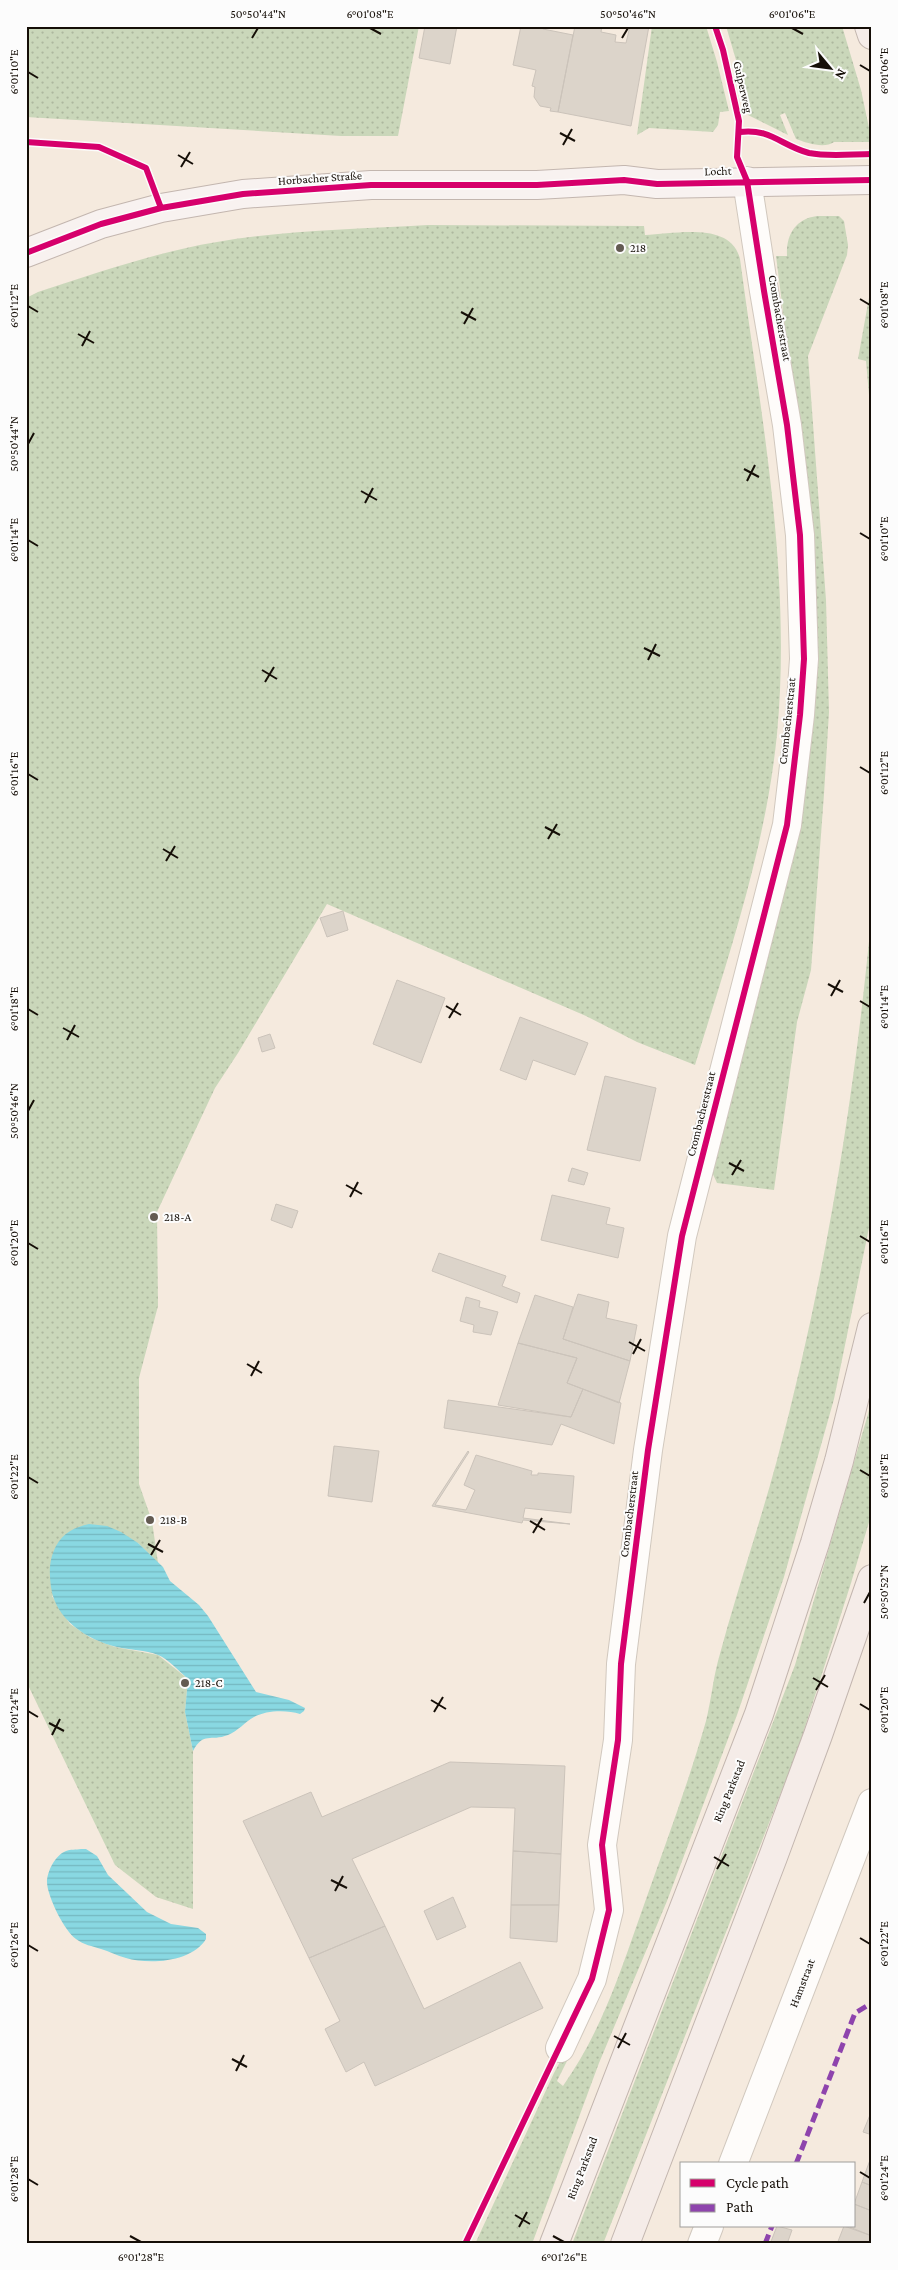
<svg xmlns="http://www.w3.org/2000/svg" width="898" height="2270" font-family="'Crimson Pro',serif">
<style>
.grass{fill:url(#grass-dots)}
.water{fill:url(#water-rules)}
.building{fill:#dcd4ca;stroke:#cbc3ba}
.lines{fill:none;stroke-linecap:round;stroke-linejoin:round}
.minor-casing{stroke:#d1c8be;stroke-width:30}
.major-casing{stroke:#c3b6af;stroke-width:30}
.highway-casing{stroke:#c3b6af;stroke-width:30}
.minor{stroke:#fefcfa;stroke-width:28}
.major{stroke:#f8f2f0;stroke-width:28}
.highway{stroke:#f5ece8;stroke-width:28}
.quiet{stroke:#8e44ad;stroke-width:5;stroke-dasharray:10 5;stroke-linecap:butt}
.cycleway-casing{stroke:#fcfcfc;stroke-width:9}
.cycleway{stroke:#d6006c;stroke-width:6}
.ticks{fill:none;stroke:#150e07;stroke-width:2}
.poi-dot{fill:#635b52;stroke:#fcfcfc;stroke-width:2}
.labels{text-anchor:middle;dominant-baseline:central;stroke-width:4;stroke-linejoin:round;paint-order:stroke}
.street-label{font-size:12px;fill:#150e07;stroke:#fcfcfc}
.poi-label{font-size:12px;fill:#150e07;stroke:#fcfcfc;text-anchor:start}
.neatline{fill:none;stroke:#150e07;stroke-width:2}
.ticks-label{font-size:12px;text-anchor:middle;fill:#150e07}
</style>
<defs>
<pattern id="grass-dots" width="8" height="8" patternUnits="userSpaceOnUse" patternTransform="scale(1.25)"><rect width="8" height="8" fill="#cad7ba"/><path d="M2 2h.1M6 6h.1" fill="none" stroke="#adb79e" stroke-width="1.8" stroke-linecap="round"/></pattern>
<pattern id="water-rules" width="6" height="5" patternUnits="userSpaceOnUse" patternTransform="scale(1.25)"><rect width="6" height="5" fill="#89d8e2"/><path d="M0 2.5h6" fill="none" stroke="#75b8c0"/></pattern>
</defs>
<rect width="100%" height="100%" fill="#f5eade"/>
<path class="grass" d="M26,26H419L398,136H341L26,117Z
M652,26H706L717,62L729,111L720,112L718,125L713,132L649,128L637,135Z
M726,26H842L861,90L872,142H834C824,149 807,143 796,139L785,113L780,115L788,135L748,115L736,60Z
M817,216H839L844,221L848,245L847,255L808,356L826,600L829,712L824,794L811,970L797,1022L774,1190L717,1183L711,1170L800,818L808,766L815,687L795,407L776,256H787C786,235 795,219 817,216Z
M428,225L644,226L645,235C675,234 731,221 740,259C761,416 792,575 777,734C766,847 728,957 695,1065L637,1042L586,1016L327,904L238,1053L215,1088L157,1212L158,1306L139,1378V1484L152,1521L158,1563L138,1543L52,1596L70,1624L91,1638L115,1647L158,1655L188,1679L185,1712L193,1751V1909L156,1897L115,1865L26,1681V298L38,292C97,273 156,252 217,242C286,230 358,229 428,225Z
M872,281V429L866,361L858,359Z
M872,910V1213L834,1399L784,1577L737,1715L667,1901L599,2063L532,2244H475L554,2073L582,2021L586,2023L557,2081L563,2086C600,2033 618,1979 639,1919C662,1853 687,1788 706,1721C711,1701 713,1680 718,1661C736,1593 759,1527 777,1460C825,1280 855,1096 872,910Z
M872,1396V1512L851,1583L797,1752L603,2244H572L795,1665L868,1414Z"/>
<path class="water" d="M89,1524L107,1526L121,1532L138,1543L163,1567L170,1581L199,1605L208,1616L256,1692L289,1700L305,1708L304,1711L300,1714C287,1710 267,1710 254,1717C245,1722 238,1731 228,1735C210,1742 204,1731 193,1751L185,1712L188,1679C179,1671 168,1659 158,1655C146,1650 129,1650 117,1647C87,1640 55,1619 51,1587C49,1571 49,1560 56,1546C63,1533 75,1527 89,1524Z
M81,1849H86L97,1856L108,1875L147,1912L171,1924L198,1928L206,1934V1939C192,1962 150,1965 126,1958C117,1956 109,1951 101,1949C92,1946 84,1945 76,1939C65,1932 47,1896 47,1882C47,1872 55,1855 66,1851C70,1849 76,1850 81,1849Z"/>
<path class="building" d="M425,26H457L450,64L419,58Z
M521,26H543V29L573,35L558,112L550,111L551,108L540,106L534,97L535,87L532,86L536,70L513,65Z
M575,26H602L601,32L616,35L615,42L626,43L630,26H649L631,126L558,112Z
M343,911L348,930L327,937L320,918Z
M397,980L445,998L421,1063L373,1044Z
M520,1017L588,1043L575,1075L533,1060L526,1080L500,1070Z
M270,1034L275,1048L262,1052L258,1038Z
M605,1076L656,1088L640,1161L587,1150Z
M572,1168L588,1173L584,1185L568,1181Z
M552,1195L610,1208L606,1224L624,1228L618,1258L541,1240Z
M276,1204L298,1211L292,1228L271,1220Z
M439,1253L506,1276L502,1286L520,1293L517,1303L432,1271Z
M578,1294L609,1302L606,1318L637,1325L630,1361L563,1339Z
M535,1295L573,1307L563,1339L630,1361L619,1403L567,1383L577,1358L518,1343Z
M466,1297L480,1301L479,1307L498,1312L491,1335L473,1332L474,1325L460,1321Z
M518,1343L577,1358L567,1383L583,1389L571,1417L498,1405Z
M583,1389L621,1403L614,1444L561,1424L552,1445L444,1428L448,1400L571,1417Z
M334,1446L379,1451L372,1502L328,1496Z
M468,1451L469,1452L435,1505L466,1510L475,1490L464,1485L476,1455L532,1471L531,1475H538V1473L574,1476L571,1513L525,1508L523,1518L570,1524L523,1520L522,1523L432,1506Z
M450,1762L565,1766L561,1854L513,1851L515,1808L471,1807L352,1859L385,1926L309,1958L243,1821L311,1792L322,1817Z
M513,1851L561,1854L559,1905H511Z
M453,1897L466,1927L437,1940L424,1911Z
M511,1905H559L557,1942L510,1938Z
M385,1926L424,2009L520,1962L543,2008L375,2086L364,2062L346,2072L325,2029L340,2021L309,1958Z
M872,2110V2135L863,2132Z
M870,2160H872V2186L862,2182Z
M862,2182L872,2186V2211L854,2204Z
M854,2204L872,2211V2236L847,2226H854Z
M777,2226L792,2230L787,2244H770Z
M844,2226L872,2236V2244H837Z"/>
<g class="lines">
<g class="minor-casing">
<path id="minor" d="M560,2048L592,1979L609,1910L602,1845L618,1740L621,1664L648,1450L682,1236L787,825L800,715L804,659L800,535L787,425L764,291L747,181
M733,2164L872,1803
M702,2244L709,2226"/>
</g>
<g class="major-casing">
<path id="major" d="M26,253L101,224L161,208L243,194L371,185H537L624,180L657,184L872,180"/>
</g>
<g class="highway-casing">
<path id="highway" d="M869,26L872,35
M554,2244L759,1714L815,1543L839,1461L872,1327
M625,2244L773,1857L818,1735L872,1579"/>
</g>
<use href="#minor" class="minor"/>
<use href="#major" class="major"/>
<use href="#highway" class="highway"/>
<path class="quiet" d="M796,2164L855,2013L872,2003
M765,2244L772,2226"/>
<g class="cycleway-casing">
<path id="cycleway" d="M740,132C770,128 782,146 809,153C829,157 852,154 872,154
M26,142L99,147L146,168L161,208
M26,253L101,224L161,208L243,194L371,185H537L624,180L657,184L872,180
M465,2244L592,1979L609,1910L602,1845L618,1740L621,1664L648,1450L682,1236L787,825L800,715L804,659L800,535L787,425L764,291L747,181L737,157L739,121L723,50L715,26"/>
</g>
<use href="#cycleway" class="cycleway"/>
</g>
<path class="ticks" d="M370,28L381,34M792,28L803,34M252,38L258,28M622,38L628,28M860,65L870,71M28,72L38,78M560,133L575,141M563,145L572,129M178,155L193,164M181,167L190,152M860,299L870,305M28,306L38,312M461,312L476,320M464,324L473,308M78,334L94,343M82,346L90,331M28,444L34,433M744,469L759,477M747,481L755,465M361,491L377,500M365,503L373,488M860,533L870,539M28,540L38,546M644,648L660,656M648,660L656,644M262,670L277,679M265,682L274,667M860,767L870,773M28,774L38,780M545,827L560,835M548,839L557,824M163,849L178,858M166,861L175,846M828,984L843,992M831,996L840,980M860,1001L870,1007M446,1006L461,1015M28,1009L38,1015M449,1018L458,1003M63,1028L79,1037M67,1040L75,1025M28,1111L34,1100M729,1163L744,1171M732,1175L741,1160M346,1185L362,1194M350,1197L358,1182M860,1236L870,1242M28,1243L38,1249M629,1342L645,1351M633,1354L641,1339M247,1364L262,1373M251,1376L259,1361M860,1470L870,1476M28,1477L38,1483M530,1521L545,1530M533,1533L542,1518M148,1544L163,1552M151,1555L160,1540M864,1603L870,1592M813,1678L828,1687M816,1690L825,1675M431,1700L446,1709M860,1704L870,1710M28,1711L38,1717M434,1712L443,1697M49,1723L64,1731M52,1735L60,1719M714,1857L729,1866M717,1869L726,1854M331,1880L347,1888M335,1891L343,1876M860,1938L870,1944M28,1945L38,1951M614,2036L630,2045M618,2048L626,2033M232,2059L247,2067M236,2071L244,2055M860,2172L870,2178M28,2179L38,2185M515,2215L530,2224M519,2227L527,2212M130,2236L141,2242M553,2236L564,2242"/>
<g class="poi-dot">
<circle cx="620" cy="248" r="5"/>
<circle cx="154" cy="1217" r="5"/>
<circle cx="150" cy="1520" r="5"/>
<circle cx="185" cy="1683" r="5"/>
</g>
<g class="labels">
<g class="street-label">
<text transform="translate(743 87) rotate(77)">Gulperweg</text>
<text transform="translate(718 171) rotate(-2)">Locht</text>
<text transform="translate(320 178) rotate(-4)">Horbacher Straße</text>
<text transform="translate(780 318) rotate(80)">Crombacherstraat</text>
<text transform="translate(787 721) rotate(-84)">Crombacherstraat</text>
<text transform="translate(701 1114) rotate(-76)">Crombacherstraat</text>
<text transform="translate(629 1514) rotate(-83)">Crombacherstraat</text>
<text transform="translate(729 1791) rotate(-68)">Ring Parkstad</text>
<text transform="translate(802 1983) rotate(-69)">Hamstraat</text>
<text transform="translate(582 2168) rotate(-69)">Ring Parkstad</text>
</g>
<g class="poi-label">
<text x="630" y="248">218</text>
<text x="164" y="1217">218-A</text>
<text x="160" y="1520">218-B</text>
<text x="195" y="1683">218-C</text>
</g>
</g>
<rect width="898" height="2270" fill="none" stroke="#fcfcfc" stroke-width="55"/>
<rect x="680" y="2162" width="175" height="65" fill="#fcfcfc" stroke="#a09d9a"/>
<rect x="690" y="2179" width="25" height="8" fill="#d6006c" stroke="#a09d9a"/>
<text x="726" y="2188" font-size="15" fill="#150e07">Cycle path</text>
<rect x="690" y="2204" width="25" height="8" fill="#8e44ad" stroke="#a09d9a"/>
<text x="726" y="2212" font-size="15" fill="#150e07">Path</text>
<g transform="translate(830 68) rotate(119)" stroke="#fcfcfc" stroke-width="4" paint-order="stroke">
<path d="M0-4L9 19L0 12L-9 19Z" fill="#150e07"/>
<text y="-8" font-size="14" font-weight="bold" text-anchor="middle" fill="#150e07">N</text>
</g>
<rect x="28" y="28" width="842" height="2214" class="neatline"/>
<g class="ticks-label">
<text x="258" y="18">50°50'44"N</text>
<text x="370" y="18">6°01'08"E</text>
<text x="628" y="18">50°50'46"N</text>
<text x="792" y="18">6°01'06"E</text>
<text transform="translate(884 71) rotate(-90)" y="4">6°01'06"E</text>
<text transform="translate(14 72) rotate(-90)" y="4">6°01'10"E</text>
<text transform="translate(884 305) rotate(-90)" y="4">6°01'08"E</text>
<text transform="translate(14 306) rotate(-90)" y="4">6°01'12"E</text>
<text transform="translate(14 444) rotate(-90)" y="4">50°50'44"N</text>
<text transform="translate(884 539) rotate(-90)" y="4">6°01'10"E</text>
<text transform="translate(14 540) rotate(-90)" y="4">6°01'14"E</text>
<text transform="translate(884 773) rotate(-90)" y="4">6°01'12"E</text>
<text transform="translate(14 774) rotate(-90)" y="4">6°01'16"E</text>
<text transform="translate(884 1007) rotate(-90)" y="4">6°01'14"E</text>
<text transform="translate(14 1009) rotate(-90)" y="4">6°01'18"E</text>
<text transform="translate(14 1111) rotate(-90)" y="4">50°50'46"N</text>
<text transform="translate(884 1242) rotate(-90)" y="4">6°01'16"E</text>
<text transform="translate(14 1243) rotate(-90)" y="4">6°01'20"E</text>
<text transform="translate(884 1476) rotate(-90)" y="4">6°01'18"E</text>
<text transform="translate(14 1477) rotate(-90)" y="4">6°01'22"E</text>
<text transform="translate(884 1592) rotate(-90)" y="4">50°50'52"N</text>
<text transform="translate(884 1710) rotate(-90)" y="4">6°01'20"E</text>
<text transform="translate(14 1711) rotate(-90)" y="4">6°01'24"E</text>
<text transform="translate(884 1944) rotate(-90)" y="4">6°01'22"E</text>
<text transform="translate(14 1945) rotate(-90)" y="4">6°01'26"E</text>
<text transform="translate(884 2178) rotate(-90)" y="4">6°01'24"E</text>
<text transform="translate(14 2179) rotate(-90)" y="4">6°01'28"E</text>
<text x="141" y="2261">6°01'28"E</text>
<text x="564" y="2261">6°01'26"E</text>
</g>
</svg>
